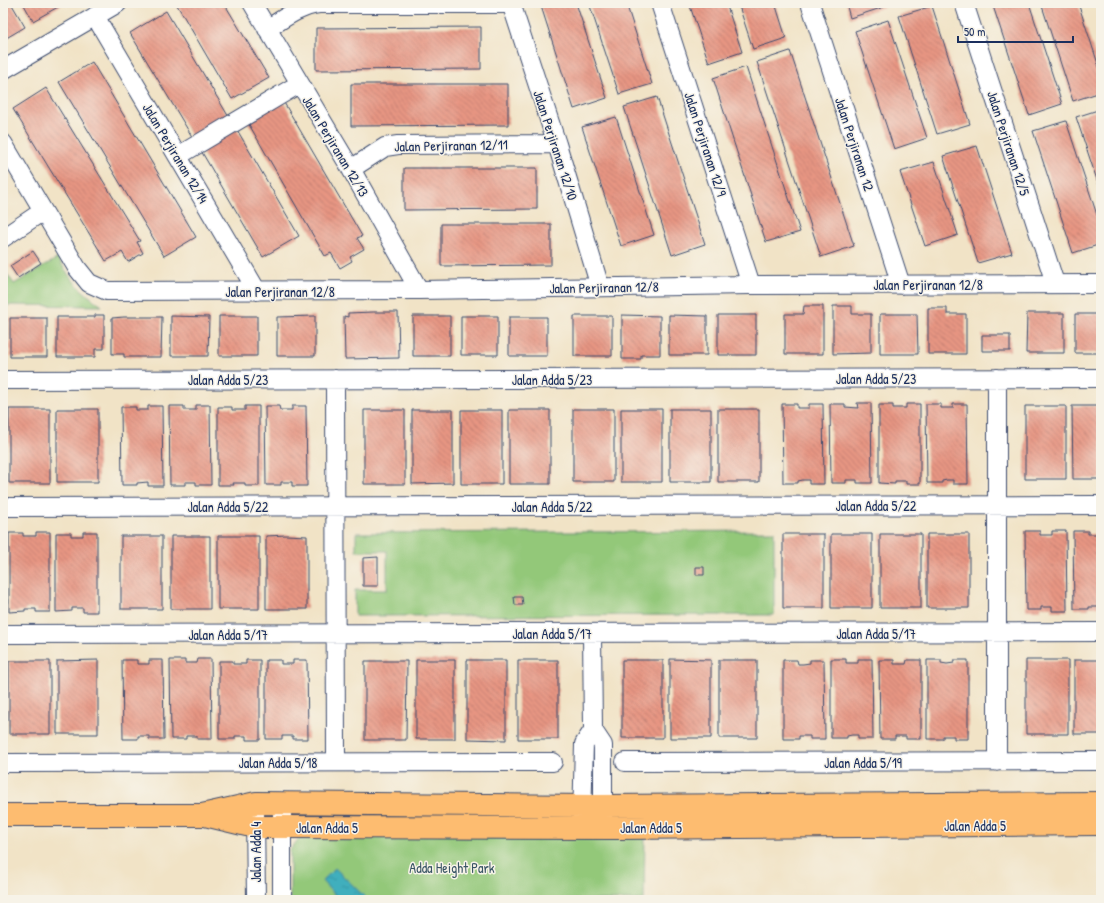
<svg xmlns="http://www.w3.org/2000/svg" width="1104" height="903" font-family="'Patrick Hand',sans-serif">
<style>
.green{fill:#93c879;stroke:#577c6c}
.water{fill:url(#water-ripples);stroke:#2e6f8e}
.building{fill:url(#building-back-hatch)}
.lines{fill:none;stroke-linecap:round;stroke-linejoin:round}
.minor-casing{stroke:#3b4a6e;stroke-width:20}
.major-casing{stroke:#3b4a6e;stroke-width:24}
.minor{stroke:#fff;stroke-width:18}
.major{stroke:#fdbc6f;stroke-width:22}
.labels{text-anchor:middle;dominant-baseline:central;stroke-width:3;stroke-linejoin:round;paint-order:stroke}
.street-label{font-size:14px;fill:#1b2f5e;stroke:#f7f3e8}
.park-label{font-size:14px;fill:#395565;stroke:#f7f3e8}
</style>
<defs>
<pattern id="water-ripples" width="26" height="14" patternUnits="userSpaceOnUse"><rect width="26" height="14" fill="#41afbd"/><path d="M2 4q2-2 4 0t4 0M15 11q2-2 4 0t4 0" fill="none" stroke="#368f9d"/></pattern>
<pattern id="building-back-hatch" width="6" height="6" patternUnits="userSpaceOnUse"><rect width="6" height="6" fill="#e79582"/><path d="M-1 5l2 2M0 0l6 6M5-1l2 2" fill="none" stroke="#ba7a6e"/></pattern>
</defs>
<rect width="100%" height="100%" fill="#f7f3e8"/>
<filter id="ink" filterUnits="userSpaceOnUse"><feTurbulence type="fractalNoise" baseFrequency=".025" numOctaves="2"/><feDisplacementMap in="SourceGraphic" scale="8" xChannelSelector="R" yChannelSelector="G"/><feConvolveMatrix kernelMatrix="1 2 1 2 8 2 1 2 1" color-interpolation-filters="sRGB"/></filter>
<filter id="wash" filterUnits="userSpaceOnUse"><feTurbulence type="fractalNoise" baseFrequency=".012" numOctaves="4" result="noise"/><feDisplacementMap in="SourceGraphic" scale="16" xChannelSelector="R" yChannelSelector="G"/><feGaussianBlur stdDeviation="0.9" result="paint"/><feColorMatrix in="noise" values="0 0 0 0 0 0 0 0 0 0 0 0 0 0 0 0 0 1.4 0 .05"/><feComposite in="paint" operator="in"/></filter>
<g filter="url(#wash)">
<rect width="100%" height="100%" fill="#f1e3c6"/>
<path class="green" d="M58,258C71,281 80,290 102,306L3,305V268L14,284Z
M774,531V615L355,616V590H387V551H356V533Z
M304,832L645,835L644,900H290V850Z"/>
<path class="water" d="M335,868L368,900H339L322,881Z"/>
<g id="blocks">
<path class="building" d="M3,3H11L25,27L3,40Z
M23,3H65L33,21Z
M180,3H224L269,78L232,99L177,5Z
M540,3H576L607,98L574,109Z
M589,3H626L652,84L619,94Z
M689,3H726L742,52L709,63Z
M738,3H775L786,38L753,49Z
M846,3H882L884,7L850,18Z
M992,3H1029L1062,104L1029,115Z
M1041,3H1078L1101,73V92L1073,101Z
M932,6L970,124L937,134L899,16Z
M166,11L230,119L194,140L130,33Z
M888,20L927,138L894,149L855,31Z
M481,27V69L316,70V28Z
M790,51L854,246L821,257L757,62Z
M92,62L196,237L164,256L59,82Z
M746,67L800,232L766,242L713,78Z
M351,84H508V125L351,126Z
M46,88L140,241L137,242L143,253L128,262L122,252L106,261L13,109Z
M657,97L705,244L672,255L624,107Z
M283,101L362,236L357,238L364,249L350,257L352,261L340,268L331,253L325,256L247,121Z
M1101,109V192L1076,117Z
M616,117L654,235L621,246L582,127Z
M1066,121L1101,227V244L1073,253L1033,131Z
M236,128L299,236L263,257L200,149Z
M977,146L1012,253L978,263L943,156Z
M934,162L958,235L925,246L900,172Z
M404,168H537V209L404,210Z
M441,224H551V265L441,266Z
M33,251L41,263L18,278L10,266Z
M804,306H823V354H785V314H803Z
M833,306H852V314H871V353L833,354Z
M928,308H947V314H966V354H928Z
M373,312H398L399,358L345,359L344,316L348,317V313Z
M1027,313H1064V353H1026Z
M880,314H917L918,354H880Z
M1075,314H1101V353H1075Z
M95,315H104V349H95V357H57V317H95Z
M622,315L660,316V355H641V359H622Z
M669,315L707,316V355H669Z
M718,315H756V355H718Z
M171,316L209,317L208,356H171Z
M219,316H257V356H219Z
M315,316V356H277V317Z
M413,316H450V356H413Z
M461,316H498V355H461Z
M574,316H612V356H574Z
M124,317H162L161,357H124V354H112V318Z
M509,317H547V356H509Z
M10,318H47V357H10Z
M982,335H1010V351H982Z
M857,403H871L872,483H857V480H846V483H831L830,404H845V407L858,408Z
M782,404H797V408H809V404H823L824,484H809V480H803L798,481V483H783Z
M906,404H920V484H906V481H895V484L879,483V405H893V408H906Z
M926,404H941V408H953V404H967L968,484H953V480H947L942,481V483H927Z
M196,405H210L211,485H196V482H185V485H170L169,406H184V410H196Z
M148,406H162L163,486H148V482L137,483V485H122L121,407H136V410H148Z
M245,406H259V486H245V483H233L234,485H218V407H232V410H245Z
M265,406H279L280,410H292V406H306L307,486H292V482H281V485H266Z
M1025,406H1066V479H1025Z
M1072,406H1101V479H1073Z
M9,409H50V483H9Z
M57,409H98V482H57Z
M573,409H614V482H573Z
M621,409H662V482H621Z
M670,409H711V482H670Z
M718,409H759V482H718Z
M364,410H405V484H364Z
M412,410H453V483L412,484Z
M461,410H502V484H461Z
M509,410H550V484H509Z
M1025,531H1040V535H1052V531H1066L1067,611H1052V607H1041V610H1026Z
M1073,531H1088V534H1101V607H1089V609H1074Z
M36,532H50V612H36V609H25V611L9,612V533H23V536H36Z
M83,532H97V612H83V608H72V611L56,612V533H71V536H83Z
M783,534H824V608H783Z
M831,534H872V608H831Z
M880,534H921V608H880Z
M927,534H969V608H927Z
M286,535L307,536V609H266V536Z
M121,536H162V609H121Z
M171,536H210V609H171Z
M218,536H259V609H218Z
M378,557V586H363V558Z
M696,567H704V575H696Z
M514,597H522L523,605H515Z
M198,659H211L212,739H197V736H186V739H171L170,660H185V663H197Z
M670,659L711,660V738H670Z
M831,659H846V663H858V659H872L873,739H858V735H852L847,736V738H831Z
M98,660V734H57V661Z
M122,660H137V664H149V660H163L164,739H149V736H138V739H123Z
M246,660H260V740H246V736H235V739H219V661H233V664H246Z
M266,660H281V664H293V660H307L308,739H293V736H282V739H266Z
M416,660H455V739H416Z
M467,660H506V740L467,739Z
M518,660H558V739H518Z
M622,660H663V738H622Z
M719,660H757V738H719Z
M783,660H797L798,664H803L810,663V660H824L825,739H810V736H799V739H783Z
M879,660H894V664H906L907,660H921V739H906V736H895V739H880Z
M927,660H941V663L947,664L954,663V660H968V739H954V736H943V739H927Z
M1026,660H1068V734H1026Z
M1074,660H1101V734H1074Z
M9,661H50V734H9Z
M365,661H407L406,740H365Z"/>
</g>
</g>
<g filter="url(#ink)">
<use href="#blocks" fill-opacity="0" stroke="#3b4a6e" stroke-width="1"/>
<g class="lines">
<g class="minor-casing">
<path id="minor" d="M252,3L351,169L419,290
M511,3L557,144L600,287
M660,3L751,285
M810,3L901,285
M964,3L1055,283
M95,16L257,291
M267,29C283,19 300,6 319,4H511
M3,70L118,3
M3,143L77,268L89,283L107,291L419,290L751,285L1101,284
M178,156L299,84
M351,169L385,147L398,145L557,144
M3,238L43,211
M997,378V762
M335,379L336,762
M3,380L1101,378
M3,507L1101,505
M592,633L593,730
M3,634L1101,632
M593,730L603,745V820
M625,762L1101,761
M3,763L553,762
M255,813L256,900
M582,820L584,744L593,730
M282,900V813"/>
</g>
<g class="major-casing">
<path id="major" d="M3,815H202L256,803L596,806L1101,803
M205,815L255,827H282L619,828L1101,824"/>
</g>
<use href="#minor" class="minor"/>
<use href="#major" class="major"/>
</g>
</g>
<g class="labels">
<g class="street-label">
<text transform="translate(1009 143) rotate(72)">Jalan Perjiranan 12/5</text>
<text transform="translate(706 144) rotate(72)">Jalan Perjiranan 12/9</text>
<text transform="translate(855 144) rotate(72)">Jalan Perjiranan 12</text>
<text transform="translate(451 145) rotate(-1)">Jalan Perjiranan 12/11</text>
<text transform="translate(556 145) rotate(72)">Jalan Perjiranan 12/10</text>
<text transform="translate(336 146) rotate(59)">Jalan Perjiranan 12/13</text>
<text transform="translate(176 153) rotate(59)">Jalan Perjiranan 12/14</text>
<text x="928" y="284">Jalan Perjiranan 12/8</text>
<text transform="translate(604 287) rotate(-1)">Jalan Perjiranan 12/8</text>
<text x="280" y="291">Jalan Perjiranan 12/8</text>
<text x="876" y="378">Jalan Adda 5/23</text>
<text x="228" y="379">Jalan Adda 5/23</text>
<text x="552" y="379">Jalan Adda 5/23</text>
<text x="876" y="505">Jalan Adda 5/22</text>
<text x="228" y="506">Jalan Adda 5/22</text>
<text x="552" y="506">Jalan Adda 5/22</text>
<text x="552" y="633">Jalan Adda 5/17</text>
<text x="876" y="633">Jalan Adda 5/17</text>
<text x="228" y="634">Jalan Adda 5/17</text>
<text x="278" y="762">Jalan Adda 5/18</text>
<text x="863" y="762">Jalan Adda 5/19</text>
<text x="975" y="825">Jalan Adda 5</text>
<text x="327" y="827">Jalan Adda 5</text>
<text x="651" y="827">Jalan Adda 5</text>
<text transform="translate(255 852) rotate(-90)">Jalan Adda 4</text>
</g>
<g class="park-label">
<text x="452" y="867">Adda Height Park</text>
</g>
</g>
<rect width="1104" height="903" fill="none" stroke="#f7f3e8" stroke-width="16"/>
<path d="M958 36v6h115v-6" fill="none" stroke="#1b2f5e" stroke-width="2"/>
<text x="964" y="36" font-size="12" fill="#1b2f5e" stroke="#f7f3e8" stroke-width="3" paint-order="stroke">50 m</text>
</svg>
